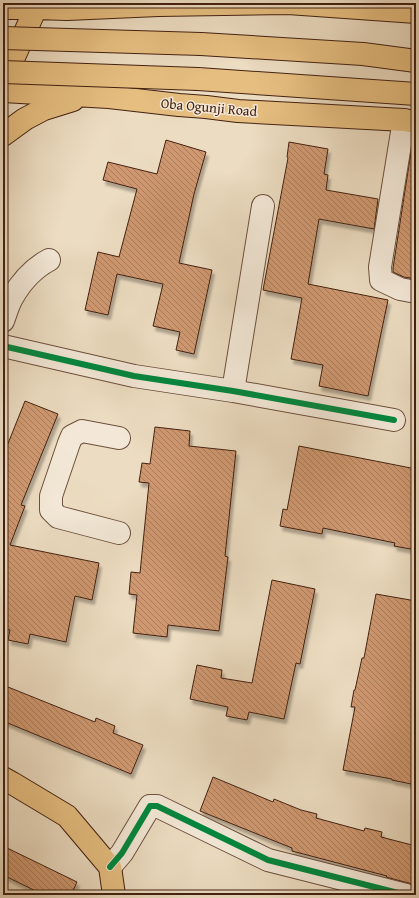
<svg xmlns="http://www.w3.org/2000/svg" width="419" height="898" font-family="'Gentium Book Plus',serif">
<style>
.building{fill:url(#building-back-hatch);stroke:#432111;filter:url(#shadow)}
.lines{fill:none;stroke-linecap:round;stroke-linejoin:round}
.minor-casing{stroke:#6d503d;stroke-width:24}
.major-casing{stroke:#432111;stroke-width:24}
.minor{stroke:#f3e8d7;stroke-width:22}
.major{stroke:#e6be80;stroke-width:22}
.major-bridge-casing{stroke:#432111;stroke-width:24;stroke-linecap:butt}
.major-bridge{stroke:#e6be80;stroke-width:22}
.cycleway-casing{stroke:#f3e8d7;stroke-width:8}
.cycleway{stroke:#00873e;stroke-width:6}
.labels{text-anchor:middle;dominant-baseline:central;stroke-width:3;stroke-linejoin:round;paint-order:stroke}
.street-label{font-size:14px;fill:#432111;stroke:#f3e8d7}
</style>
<defs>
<pattern id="building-back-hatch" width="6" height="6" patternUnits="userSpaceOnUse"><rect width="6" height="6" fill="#cf9870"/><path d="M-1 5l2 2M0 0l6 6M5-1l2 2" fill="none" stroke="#aa7c5b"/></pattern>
<filter id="shadow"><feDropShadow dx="2.5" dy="4.5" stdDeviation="1" flood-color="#0004"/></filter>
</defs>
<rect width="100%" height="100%" fill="#ecdcc1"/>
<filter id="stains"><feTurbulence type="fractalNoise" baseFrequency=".005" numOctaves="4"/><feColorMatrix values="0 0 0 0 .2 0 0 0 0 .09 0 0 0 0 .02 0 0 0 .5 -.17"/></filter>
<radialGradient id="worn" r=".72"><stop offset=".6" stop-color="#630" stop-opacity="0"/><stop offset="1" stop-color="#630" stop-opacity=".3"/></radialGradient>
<path class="building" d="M166,140L206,152L194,194L179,263L212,270L194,354L176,350L180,332L153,326L163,284L117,274L108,315L85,310L98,252L119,257L137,189L103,180L108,162L157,174Z
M289,142L328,149L324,174L328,175L326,190L378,199L374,229L319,219L308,284L388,300L368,396L319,386L323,365L291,359L302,298L263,290L288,158L287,157Z
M411,152L416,153V279L404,277L393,272V268Z
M25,401L58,414L21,505L25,506L10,545L99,563L92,600L75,596L66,642L30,634L28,644L8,640L10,630L3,628V456Z
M155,427L190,431L189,446L236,451L225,556L228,557L219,631L168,625L167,637L133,633L137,595L129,594L131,572L140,573L149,483L139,482L142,463L150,464Z
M299,446L416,469V550L394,546L395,543L323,528L322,534L280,526L283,509L287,510Z
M272,580L315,589L300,664L296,663L284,719L249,712L247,720L226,716L228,707L190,699L197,665L222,670L221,678L252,683Z
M376,594L416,601V785L392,780V779L343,770L355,707H351L354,690H355L362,658H364Z
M3,685L95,722L96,718L115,726L113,733L143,745L131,774L3,721Z
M213,777L273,802L274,799L301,810L317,814L316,818L364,831L365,828L382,832L381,837L416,846V885L386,877L387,876L292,851V848L200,811Z
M3,846L77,882L71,895H44L3,875Z"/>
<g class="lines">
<g class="minor-casing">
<path id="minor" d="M404,120L380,267L381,280L400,289L416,292
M3,321C6,313 8,305 12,298C21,282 34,268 49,260
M3,346L134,376L233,391L394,420
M233,391L263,206
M119,438L82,431L72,436L69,443L51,496V510L58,517L119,533
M110,867L122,853L150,806H157L268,860L406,895"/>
</g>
<g class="major-casing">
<path id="major" d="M5,8H36L67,9L158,5L288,3L416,12
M201,44L363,54L416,61
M198,79L416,94
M3,82L38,3
M3,91L109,97L179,105L206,107L238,111L404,120L416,122
M3,135L25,119L44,109L73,100
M3,778L12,783L67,816L110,867L114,895"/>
</g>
<use href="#minor" class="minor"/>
<use href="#major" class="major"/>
<g class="major-bridge-casing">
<path id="major-bridge" d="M3,38L201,44
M3,72L198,79"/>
</g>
<use href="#major-bridge" class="major-bridge"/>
<g class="cycleway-casing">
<path id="cycleway" d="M3,346L134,376L233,391L394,420
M110,867L122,853L150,806H157L268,860L406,895"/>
</g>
<use href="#cycleway" class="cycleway"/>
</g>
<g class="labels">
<g class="street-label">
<text transform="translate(209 107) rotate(5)">Oba Ogunji Road</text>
</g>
</g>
<rect width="419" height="898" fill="none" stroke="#ecdcc1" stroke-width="16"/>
<rect x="4" y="4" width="411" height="890" fill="none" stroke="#432111" stroke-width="2"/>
<rect x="8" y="8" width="403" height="882" fill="none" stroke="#432111"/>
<rect width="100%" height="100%" filter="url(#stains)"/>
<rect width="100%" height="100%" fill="url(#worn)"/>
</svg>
